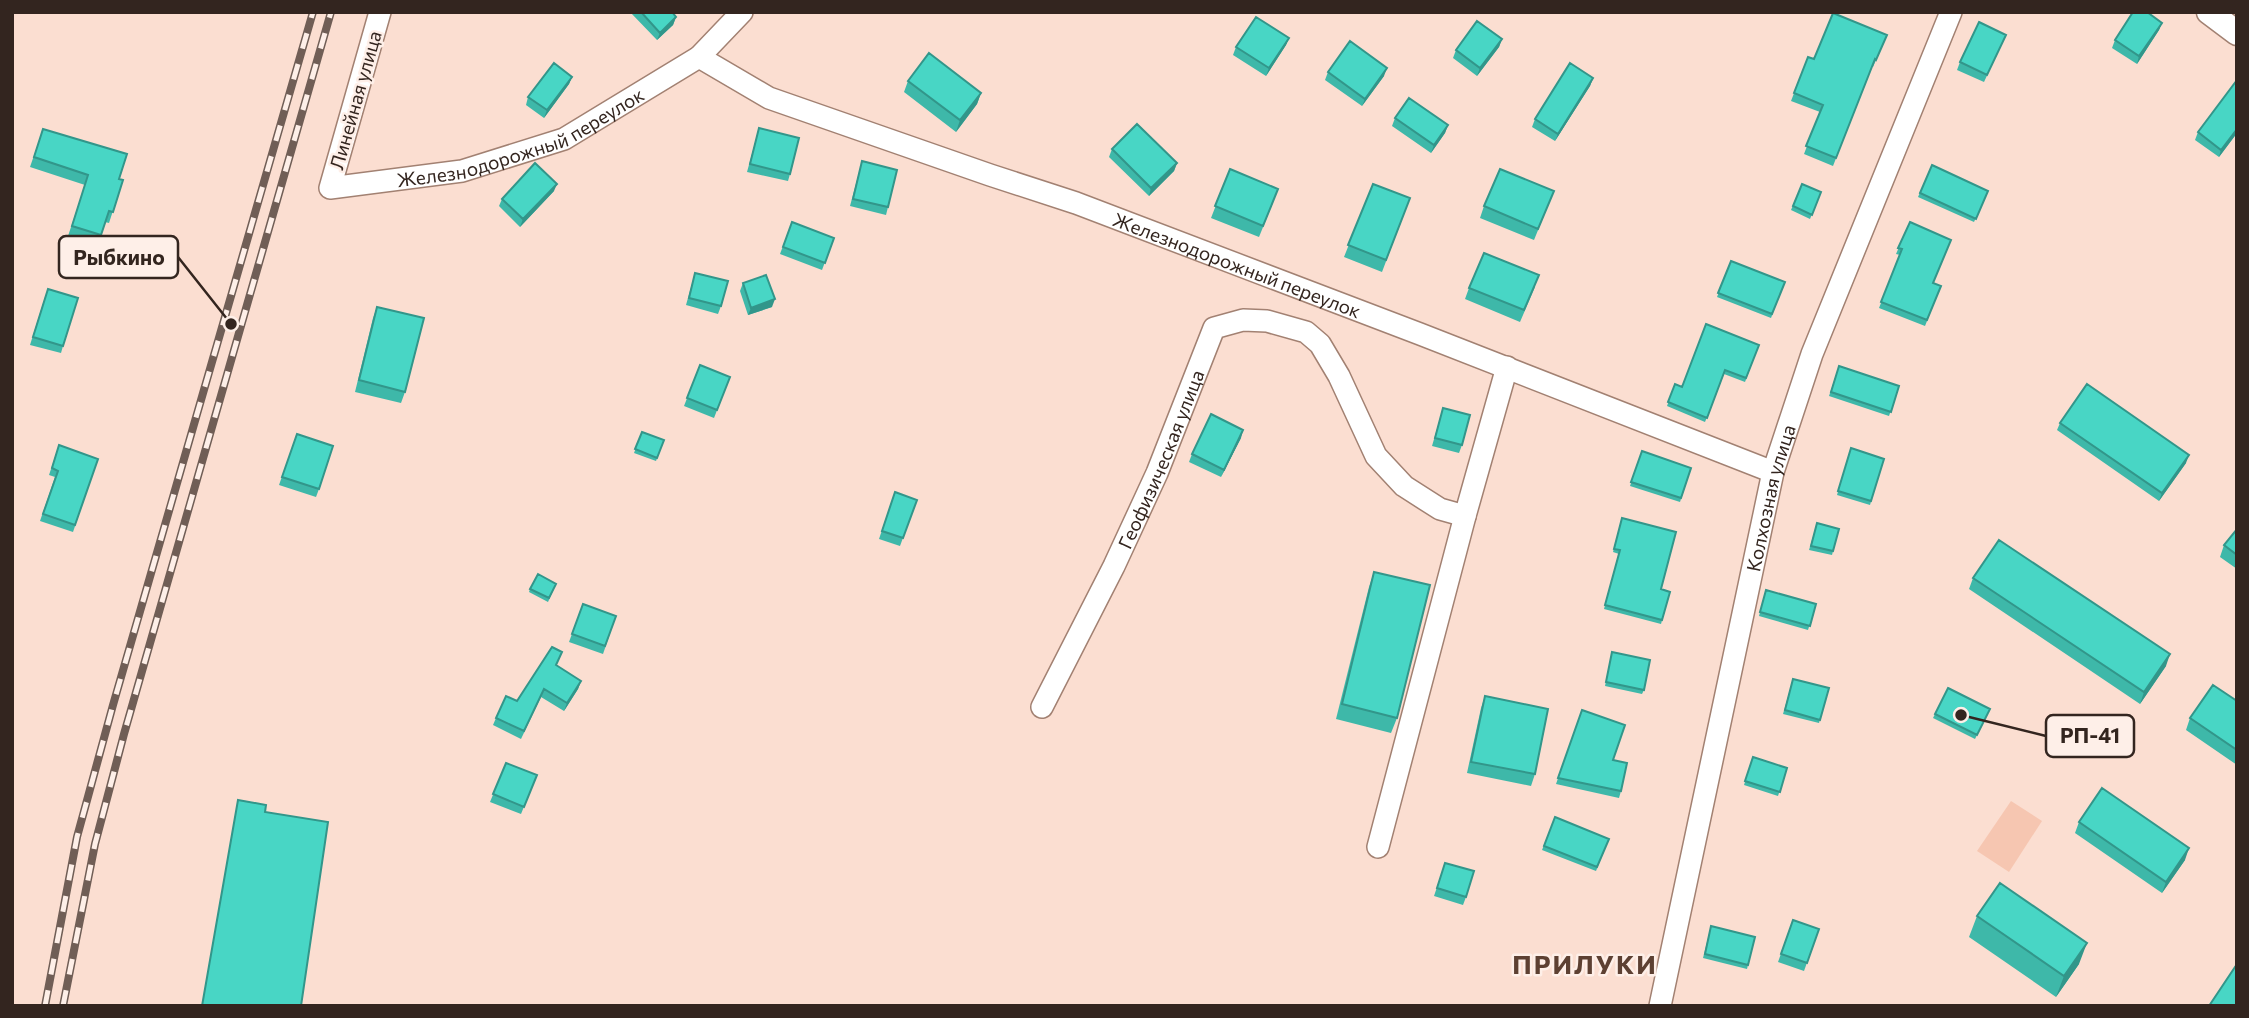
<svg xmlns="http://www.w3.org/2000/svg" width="2249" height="1018" font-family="Commissioner,sans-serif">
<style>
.green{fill:#f6c6b1}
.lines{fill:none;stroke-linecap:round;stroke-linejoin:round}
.minor-casing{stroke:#a28172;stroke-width:24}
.tertiary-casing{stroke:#a28172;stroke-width:27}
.minor{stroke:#fff;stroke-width:21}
.tertiary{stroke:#fff;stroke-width:24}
.rail-casing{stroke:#705e56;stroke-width:8}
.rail{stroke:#feefe8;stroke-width:5;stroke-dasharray:16;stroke-linecap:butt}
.wall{fill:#3eb8a9}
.shaded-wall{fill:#32968a}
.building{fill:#48d6c5;stroke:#32968a;stroke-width:2}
.labels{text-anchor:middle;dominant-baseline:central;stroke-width:5;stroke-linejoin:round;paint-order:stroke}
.street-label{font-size:19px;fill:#33251f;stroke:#feefe8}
.district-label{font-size:26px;font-weight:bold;letter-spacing:2px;fill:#5d4032;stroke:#feefe8}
.leader{fill:none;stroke:#33251f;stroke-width:2.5}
.callout-dot{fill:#33251f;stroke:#feefe8;stroke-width:2.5}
.callout{fill:#feefe8;stroke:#33251f;stroke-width:2.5}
.callout-label{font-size:21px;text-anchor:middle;font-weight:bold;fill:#33251f}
</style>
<rect width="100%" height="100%" fill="#fbded1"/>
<path class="green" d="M2011,801L2042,821L2009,872L1977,851Z"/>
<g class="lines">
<g class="minor-casing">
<g id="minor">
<path id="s1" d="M380,12L330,188L462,171L564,139L699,57L742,12"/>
<path id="s2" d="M699,57L769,98L990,175L1076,203L1420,334L1773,472"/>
<path id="s3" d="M1042,707L1114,566L1157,473L1214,328L1243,320L1267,321L1306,332L1320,344L1339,376L1376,456L1404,486L1440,509L1465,516"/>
<path d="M1378,847L1465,516L1507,367"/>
<path id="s4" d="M1660,1006L1773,472L1812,354L1951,12"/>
</g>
</g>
<g class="tertiary-casing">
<path id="tertiary" d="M2209,12L2237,33"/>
</g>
<use href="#minor" class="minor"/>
<use href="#tertiary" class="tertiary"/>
<g class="rail-casing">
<path id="rail" d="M45,1006L77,837L113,705L313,12
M63,1006L95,844L124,734L331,12"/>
</g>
<use href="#rail" class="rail"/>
</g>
<path class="wall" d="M630,12H672L676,17L673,25L657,40Z
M2162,23L2159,30L2137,64L2112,48L2115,40Z
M1887,35L1873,67H1872L1833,166L1804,154L1820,112L1791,101L1808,57L1814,59Z
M2006,35L1984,82L1957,70L1960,62Z
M1289,38L1286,45L1266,76L1233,55L1236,47Z
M1502,39L1499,47L1477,76L1453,58L1456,50Z
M1328,72L1384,76L1362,106L1325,80Z
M572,77L569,84L544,118L526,105L528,97Z
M1593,78L1590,86L1555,141L1532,127L1535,119Z
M908,81L981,93L977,104L956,132L904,92Z
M1395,118L1448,125L1445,133L1431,153L1392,126Z
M759,128L790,174L788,181L747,172Z
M43,129L119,179L123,180L109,223L105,222L97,245L68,236L85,185L30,167Z
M2198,132L2237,133L2219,157L2195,140Z
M1112,149L1177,163L1174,171L1149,196L1109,157Z
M862,161L888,207L886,215L850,206Z
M1932,165L1988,191L1974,222L1918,197Z
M1230,169L1274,200L1259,237L1211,218Z
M1373,184L1410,198L1382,272L1344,257Z
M1802,184L1821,192L1810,219L1791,210Z
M554,191L520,227L499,206L502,199Z
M1554,191L1534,240L1480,218L1484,206Z
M792,222L834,238L822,270L780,254Z
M1910,222L1933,283L1941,286L1925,326L1879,308L1900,255L1896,254Z
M1731,261L1785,282L1771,318L1717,297Z
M695,273L721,306L718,314L686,305Z
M743,283L772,307L748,315L740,291Z
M1535,287L1520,322L1465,299L1469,288Z
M45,297L63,346L61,353L30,345Z
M377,307L405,392L401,403L355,392L373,318Z
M1759,345L1745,382L1724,374L1705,422L1667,406L1675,384L1682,387Z
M700,365L730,377L714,418L684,406Z
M1839,366L1899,386L1889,416L1829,396Z
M1443,408L1462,445L1459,453L1432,446Z
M2060,423L2186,463L2159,501L2057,430Z
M642,432L664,440L656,461L634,453Z
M297,434L319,489L316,497L279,485Z
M1241,438L1221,477L1189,462L1192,454Z
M59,445L98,459L73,532L40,521L55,477L49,475Z
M1851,448L1884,459L1870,505L1837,495Z
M1642,451L1691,468L1680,502L1630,486Z
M895,492L917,500L900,546L879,539Z
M1622,518L1661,589L1670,592L1661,624L1604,609L1619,554L1613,552Z
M1817,523L1839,529L1832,555L1809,550Z
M2237,529V569L2220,557L2224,545Z
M1374,572L1397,718L1391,733L1336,719L1369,587Z
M1973,578L2166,666L2140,704L1969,589Z
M556,584L548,602L529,592L530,589Z
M1766,590L1816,604L1808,630L1759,616Z
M583,604L616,616L603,654L569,642Z
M1612,652L1644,690L1642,694L1605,686Z
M556,665L581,681L578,689L564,711L541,697L521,739L493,725L496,718L517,701Z
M1793,679L1829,688L1819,723L1783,714Z
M1485,696L1535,774L1531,786L1467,773L1481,708Z
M2237,701V765L2186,730L2190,718Z
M1990,709L1975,739L1933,718L1935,714Z
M1582,710L1613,760L1621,791L1619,798L1556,784Z
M1753,757L1787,768L1778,796L1744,785Z
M506,763L537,775L521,814L490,802Z
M238,800L265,812L301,1006H202Z
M1555,817L1609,839L1596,871L1542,850Z
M2079,822L2185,860L2162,893L2075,833Z
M1445,863L1466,897L1463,905L1434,896Z
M1977,916L2079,964L2056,997L1969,937Z
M1793,920L1819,929L1804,971L1778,962Z
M1710,930L1748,965L1747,969L1703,958Z"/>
<path class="shaded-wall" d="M676,17L673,25L657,40L660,33Z
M2162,23L2159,30L2137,64L2139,56Z
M1289,38L1286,45L1266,76L1269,68Z
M1502,39L1499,47L1477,76L1480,68Z
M1387,68L1384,76L1362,106L1365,99Z
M572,77L569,84L544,118L547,110Z
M1593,78L1590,86L1555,141L1558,134Z
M981,93L977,104L956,132L960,120Z
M1448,125L1445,133L1431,153L1434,145Z
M2237,129V133L2219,157L2221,150Z
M1177,163L1174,171L1149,196L1151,188Z
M557,184L554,191L520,227L523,219Z
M775,299L772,307L748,315L751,308Z
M1243,430L1241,438L1221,477L1224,470Z
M2189,455L2186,463L2159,501L2162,493Z
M2170,654L2166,666L2140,704L2144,692Z
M581,681L578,689L564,711L567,703Z
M2189,848L2185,860L2162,893L2166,882Z
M2087,943L2079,964L2056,997L2064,976Z"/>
<path class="building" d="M641,12H672L676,17L660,33Z
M2133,12H2147L2162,23L2139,56L2115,40Z
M1833,13L1887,35L1876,60L1875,59L1836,158L1806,146L1823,105L1794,93L1808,57L1814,59Z
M1256,17L1289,38L1269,68L1236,47Z
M1477,21L1502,39L1480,68L1456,50Z
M1979,22L2006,35L1987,75L1960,62Z
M1350,41L1387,68L1365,99L1328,72Z
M929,53L981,93L960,120L908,81Z
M554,63L572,77L547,110L528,97Z
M1570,63L1593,78L1558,134L1535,119Z
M2237,80V129L2221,150L2198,132Z
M1409,98L1448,125L1434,145L1395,118Z
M1137,124L1177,163L1151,188L1112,149Z
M759,128L799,138L790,174L750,164Z
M43,129L127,154L119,179L123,180L113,212L109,211L101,235L72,226L88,175L34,157Z
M862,161L897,170L888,207L853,199Z
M535,163L557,184L523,219L502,199Z
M1932,165L1988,191L1976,219L1920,193Z
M1230,169L1278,189L1263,226L1215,206Z
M1500,169L1554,191L1538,229L1484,206Z
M1373,184L1410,198L1386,260L1348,245Z
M1802,184L1821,192L1812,215L1793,206Z
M792,222L834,238L825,263L783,247Z
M1910,222L1951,240L1933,283L1941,286L1927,320L1881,302L1902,249L1898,248Z
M1484,253L1539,275L1524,310L1469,288Z
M1731,261L1785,282L1772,314L1718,293Z
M695,273L728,281L721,306L689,298Z
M766,275L775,299L751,308L743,283Z
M48,289L78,298L63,346L33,337Z
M377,307L424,318L405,392L359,380Z
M1706,324L1759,345L1746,378L1725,370L1707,418L1668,402L1675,384L1682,387Z
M700,365L730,377L717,410L687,398Z
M1839,366L1899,386L1891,412L1831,392Z
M2087,384L2189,455L2162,493L2060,423Z
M1443,408L1470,415L1462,445L1435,438Z
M1211,414L1243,430L1224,470L1192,454Z
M642,432L664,440L657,458L635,449Z
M297,434L333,446L319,489L282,477Z
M59,445L98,459L75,525L43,514L58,471L52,468Z
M1851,448L1884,459L1871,501L1838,491Z
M1642,451L1691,468L1681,498L1631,482Z
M895,492L917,500L903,538L882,531Z
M1622,518L1676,532L1661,589L1670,592L1662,620L1605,605L1620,550L1614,549Z
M1817,523L1839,529L1833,551L1811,546Z
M2237,529V555L2224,545Z
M1999,540L2170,654L2144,692L1973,578Z
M1374,572L1430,585L1397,718L1342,704Z
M538,574L556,584L549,598L530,589Z
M1766,590L1816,604L1810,626L1760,612Z
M583,604L616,616L605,646L572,634Z
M552,647L562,652L556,665L581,681L567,703L544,689L524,731L496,718L506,696L517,701Z
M1612,652L1650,660L1644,690L1606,682Z
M1793,679L1829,688L1820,720L1785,710Z
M2213,685L2237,701V750L2190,718Z
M1948,688L1990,709L1977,735L1935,714Z
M1485,696L1548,709L1535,774L1471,762Z
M1582,710L1625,725L1613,760L1627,763L1621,791L1558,778Z
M1753,757L1787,768L1780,792L1745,781Z
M506,763L537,775L524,807L493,794Z
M2102,788L2189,848L2166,882L2079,822Z
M238,800L266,805L265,812L328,822L301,1006H202Z
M1555,817L1609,839L1597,867L1544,846Z
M1445,863L1474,871L1466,897L1437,888Z
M2000,883L2087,943L2064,976L1977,916Z
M1793,920L1819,929L1807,963L1781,954Z
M1711,926L1755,937L1748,965L1705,954Z
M2237,964V1006H2209Z"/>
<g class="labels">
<g class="street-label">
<text transform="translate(355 100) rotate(-74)">Линейная улица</text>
<text stroke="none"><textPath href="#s1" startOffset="382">Железнодорожный переулок</textPath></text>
<text stroke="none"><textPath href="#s2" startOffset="578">Железнодорожный переулок</textPath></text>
<text stroke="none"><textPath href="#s3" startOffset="275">Геофизическая улица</textPath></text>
<text stroke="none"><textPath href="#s4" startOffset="520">Колхозная улица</textPath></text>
</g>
<g class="district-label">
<text x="1585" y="963">ПРИЛУКИ</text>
</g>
</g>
<path class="leader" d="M231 324L178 257M1961 715L2046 736"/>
<g class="callout-dot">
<circle cx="231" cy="324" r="7"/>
<circle cx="1961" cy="715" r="7"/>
</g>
<g class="callout">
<rect x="59" y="236" width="119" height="42" rx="7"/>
<rect x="2046" y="715" width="88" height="42" rx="7"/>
</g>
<g class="callout-label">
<text x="119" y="265">Рыбкино</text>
<text x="2090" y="743">РП-41</text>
</g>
<rect width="2249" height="1018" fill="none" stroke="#33251f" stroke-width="28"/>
</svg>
